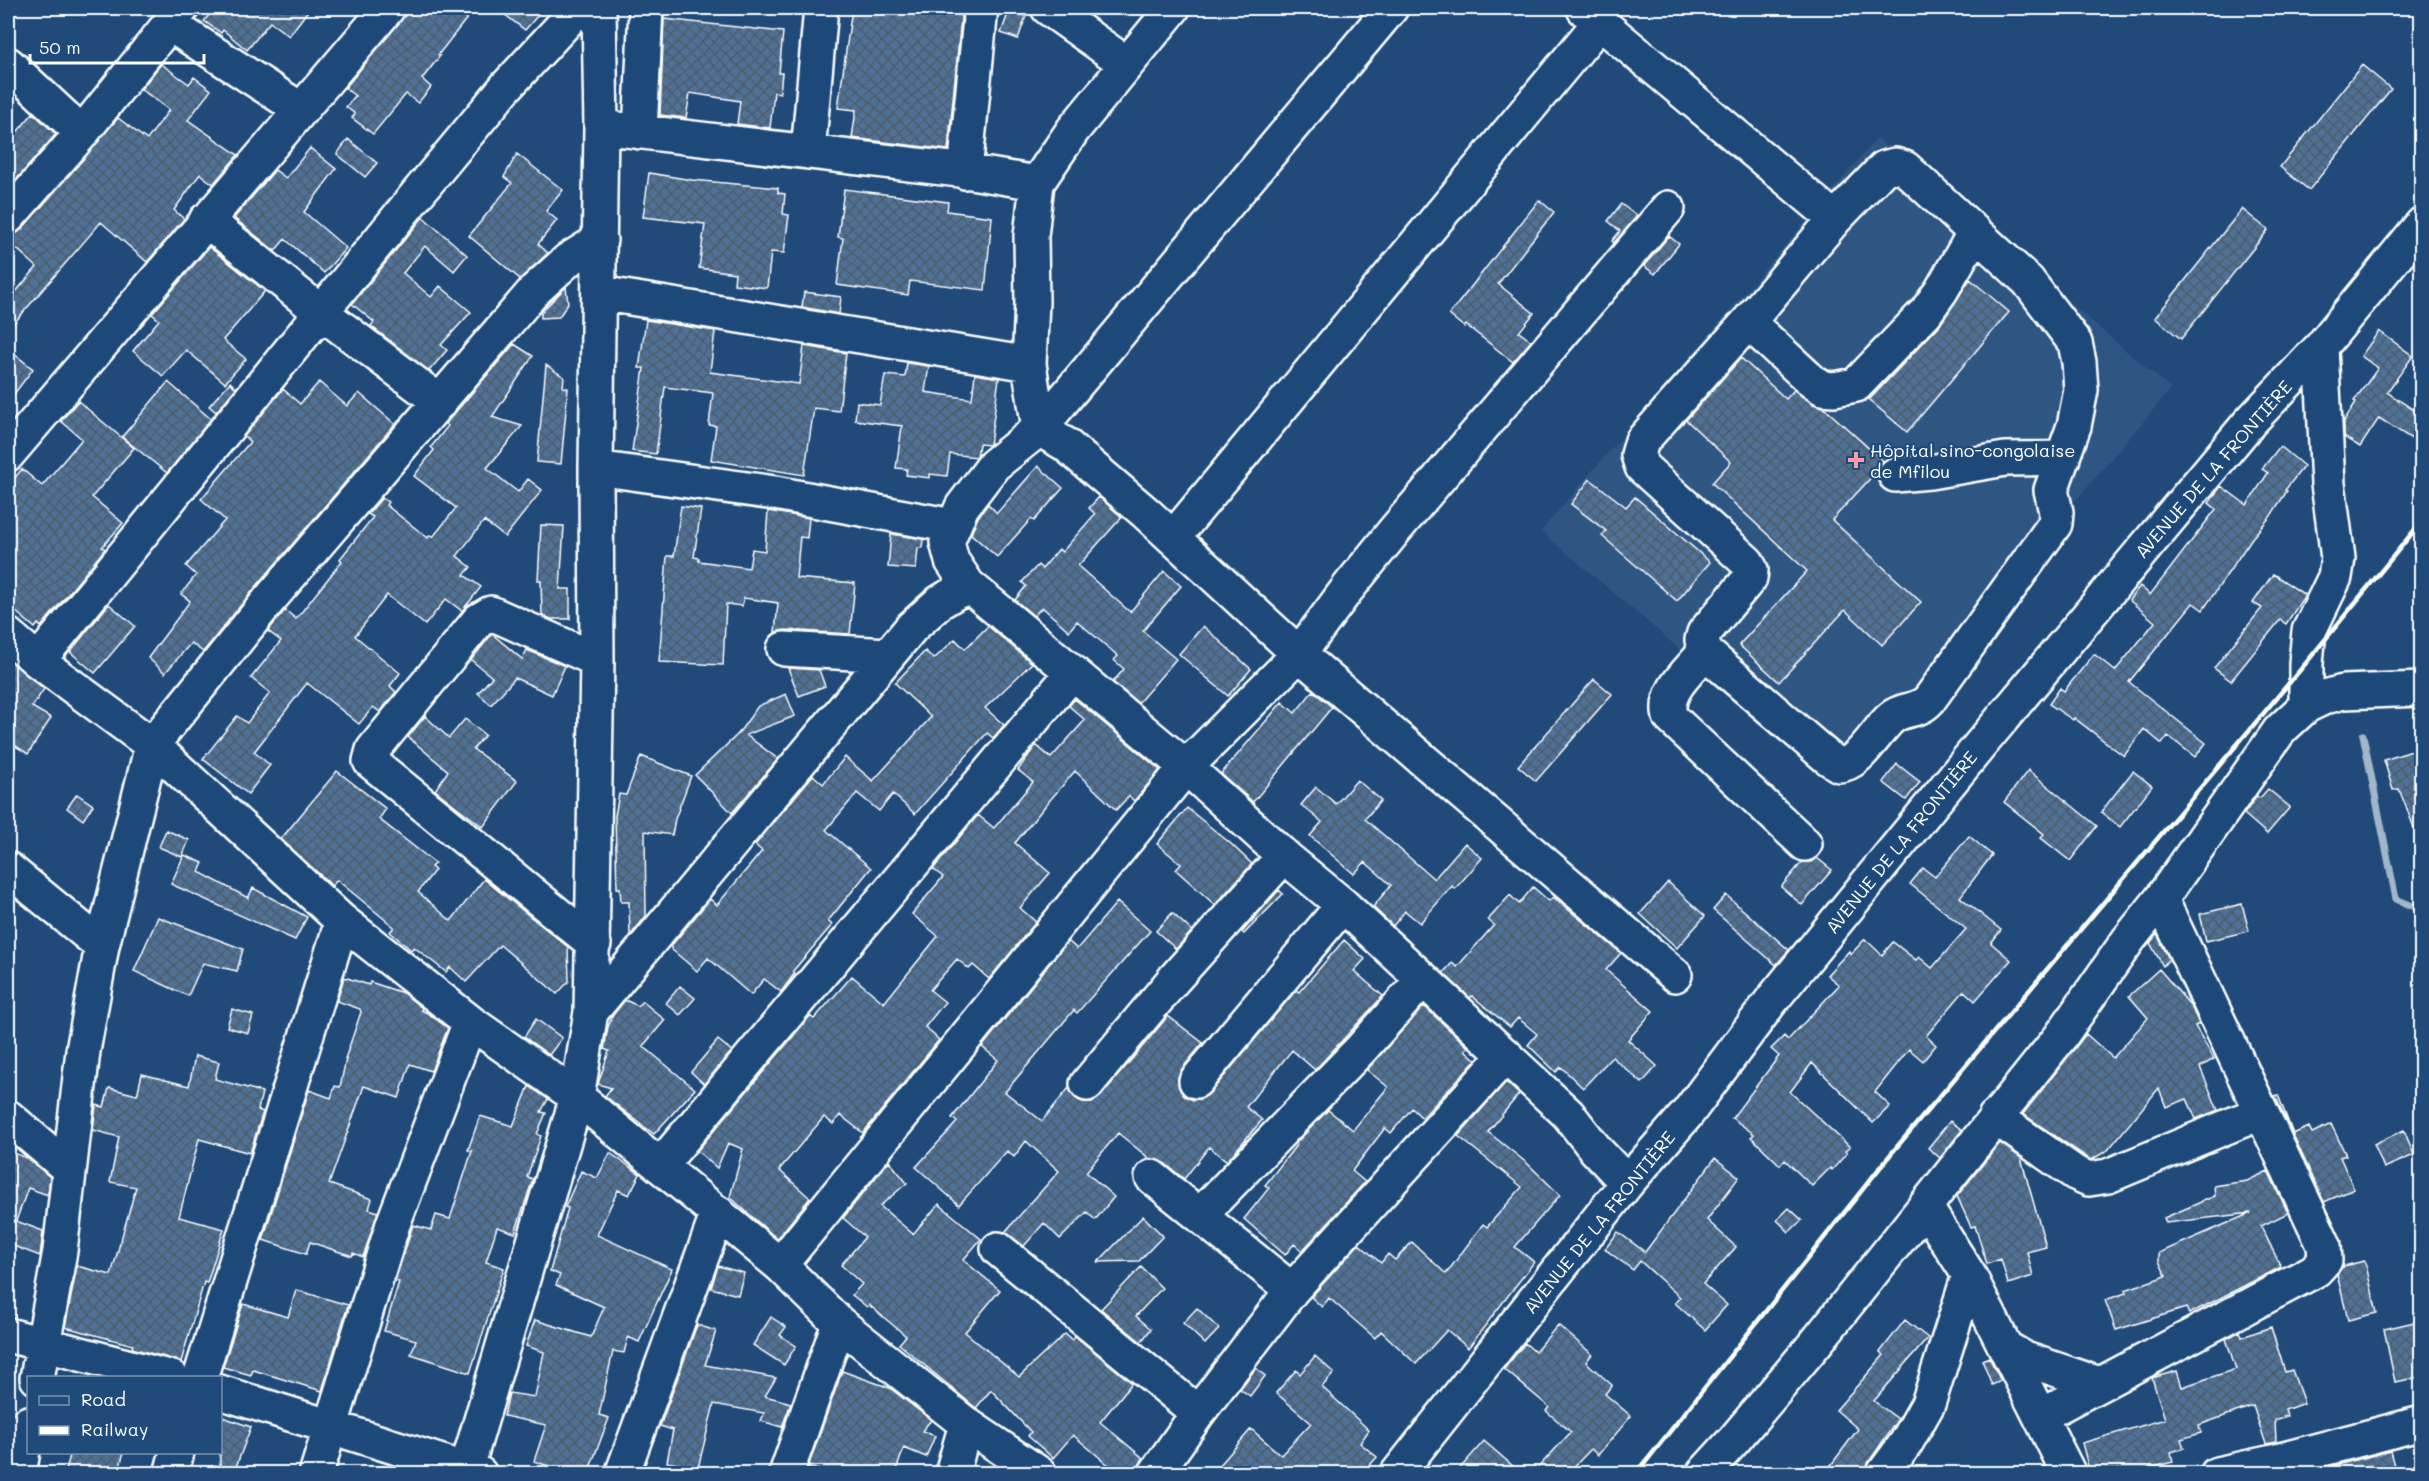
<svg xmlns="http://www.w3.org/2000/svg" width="2429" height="1481" font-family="Mali,sans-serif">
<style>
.built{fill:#2e5683}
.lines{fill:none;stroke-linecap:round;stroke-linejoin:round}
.stream{stroke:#a3b5c8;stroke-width:7}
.building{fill:url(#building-cross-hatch);stroke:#fff;stroke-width:1.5}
.minor-casing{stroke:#fff;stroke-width:38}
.minor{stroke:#1f4a7a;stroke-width:33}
.rail{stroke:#fff;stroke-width:4.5}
.poi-dot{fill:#ff9aa2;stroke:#1f4a7a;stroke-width:2}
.labels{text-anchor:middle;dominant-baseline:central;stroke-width:4.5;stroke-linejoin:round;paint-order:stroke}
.poi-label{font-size:18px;fill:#fff;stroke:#1f4a7a;text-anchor:start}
.street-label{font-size:18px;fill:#fff;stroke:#1f4a7a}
</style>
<defs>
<pattern id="building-cross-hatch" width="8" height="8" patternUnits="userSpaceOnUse" patternTransform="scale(1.5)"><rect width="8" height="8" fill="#507197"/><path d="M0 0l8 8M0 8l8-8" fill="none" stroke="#4e5b6a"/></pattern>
</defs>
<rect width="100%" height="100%" fill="#1f4a7a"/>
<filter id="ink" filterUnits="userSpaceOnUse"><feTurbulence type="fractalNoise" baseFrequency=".0167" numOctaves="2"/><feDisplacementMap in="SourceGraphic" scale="12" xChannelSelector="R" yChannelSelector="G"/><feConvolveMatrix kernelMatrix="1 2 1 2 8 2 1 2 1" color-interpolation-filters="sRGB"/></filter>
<g filter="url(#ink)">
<path class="built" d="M1877,138L2171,389L1835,782L1541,531Z"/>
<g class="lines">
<path class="stream" d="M2363,735L2396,899L2422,910"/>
</g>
<path class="building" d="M215,8H310L289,36L270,22L247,50L223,30L221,33L204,21Z
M411,8H475L438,55L440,56L422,79L431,87L418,103L406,94L373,134L352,118L355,114L346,107L355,96L345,88Z
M496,8H544L525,30Z
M852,8H962L948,150L852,138L856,110L838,108Z
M1009,11L1026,16L1018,39L1001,33Z
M664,19L783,32L779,73H782L780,93L774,92L770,128L737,124L740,101L690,93L686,118L660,115Z
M161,64L189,84L194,77L211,90L188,120L238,155L213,184L200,174L174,210L184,219L147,262L101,222L8,330V301L37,267L8,241V235H15L22,229L118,118L147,140L169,110L141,89Z
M2362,65L2391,89L2309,190L2280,167Z
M33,113L56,134L8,189V122L18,131Z
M348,139L377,163L365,177L337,154Z
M310,148L336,169L304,212L346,248L324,273L285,239L275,251L234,218L275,170L286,178Z
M517,154L563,190L546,211L557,220L538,244L548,253L520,279L469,236L512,183L504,177Z
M649,173L692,180L778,188V193L785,194L783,214L789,215L784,253L771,252L767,288L734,284L735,273L699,268L705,224L643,217Z
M844,189L948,202L947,211L992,217L985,290L910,281L908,295L837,285L843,238L838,237Z
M1539,200L1554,212L1498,284L1534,313L1519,332L1531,341L1513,362L1466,325L1464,327L1449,315Z
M1621,204L1637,216L1614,243L1612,241L1620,231L1608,221Z
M2242,209L2268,230L2181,339L2155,318Z
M423,217L467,255L454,271L425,246L403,273L431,297L440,286L471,312L441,345L447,350L429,371L371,326L374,322L352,304Z
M1669,236L1679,244L1655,274L1644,266Z
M209,247L265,291L223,340L246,359L225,383L186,350L163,376L133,351L159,320L152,314Z
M1970,279L2009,312L1907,432L1869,400L1940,325Z
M566,287L568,303L559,317L541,318V312Z
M804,292L841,297L839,314L802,307Z
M646,320L715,331L710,372L799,384L804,346L846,353L839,411L814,408L804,475L711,460L716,426L709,425L713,393L665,387L656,454L632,451L644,368H639Z
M2379,331L2413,356L2387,392L2421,415V445L2379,418L2360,447L2344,437V421L2356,402L2354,401L2378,368L2361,356Z
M514,344L533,356L492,417L522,426L487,468L518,492L528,479L542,490L505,537L484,521L457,556L471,567L464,575L481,587L462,611L446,599L425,625L387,595L355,636L400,673L390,686L396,692L380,712L373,707L359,724L307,683L254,752L270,765L248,794L203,759L237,716L247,723L270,693L251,678L281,641L268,631L285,610L296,619L342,561L340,559L373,517L368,514L382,498L388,502L386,505L428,538L430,535L433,537L456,508L414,476L434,450L431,447L448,426L445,424L447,422Z
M8,349L33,369L8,402Z
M1741,358L1786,399L1794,390L1813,404L1823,407L1883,461L1877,471L1832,520L1921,602L1882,645L1845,610L1779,682L1739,645L1807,571L1712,483L1731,462L1686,420Z
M907,363L929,366L925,392L972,399L975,374L999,378L990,445L979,444L977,457L950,454L947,476L930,474V478L906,475L907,469L896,468L902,426L855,420L857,402L880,405L885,375L905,377Z
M546,365L564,377L563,387L568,388L561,464L537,462Z
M168,382L211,419L167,473L122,437Z
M230,382L236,388L216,412L209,406Z
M319,382L347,406L359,393L395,424L255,588L203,652L191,643L165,673L148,658L190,601L181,594L196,575L186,566L225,520L201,499L250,442L244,436L283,389L300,404Z
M78,401L134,448L92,497L123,523L102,547L105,549L41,627L38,624L35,628L8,605V486L22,469L42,486L82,439L61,421Z
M2280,446L2304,466L2285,490L2287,491L2270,517L2252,538L2203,610L2193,603L2129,682L2206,743L2195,757L2168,736L2162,744L2144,729L2124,756L2074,718L2073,720L2049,704L2060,688L2064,691L2094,654L2115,671L2155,622L2129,600L2140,586L2150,595L2216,509L2209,503L2221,486L2247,505L2268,473L2262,469Z
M1038,466L1063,488L1034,521L1031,519L997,557L971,534L978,517L988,504L997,513Z
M1590,479L1626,507L1635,497L1710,562L1677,601L1602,536L1606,531L1571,504Z
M1099,497L1122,517L1078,566L1130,612L1164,571L1181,586L1143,631L1176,659L1138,703L1113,682L1124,669L1114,660L1118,656L1077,621L1069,631L1042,607L1034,616L1015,600L1026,586L1022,582L1038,565L1042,569L1059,549L1062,552L1095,514L1089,508Z
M681,506L701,509L694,557L699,558V561L749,568L752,549L765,551L768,511L809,518L807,538L800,537L796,578L855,583L850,634L785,630L775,632L778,603L744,598L742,606L726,604L723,665L659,662L667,556H674Z
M541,525L564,526L560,589H570V619H551L542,615L541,581L538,580Z
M891,534L923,539L922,548H918L916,569L888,567Z
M2273,574L2305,595L2286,624L2280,620L2231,681L2214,668L2262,608L2253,603Z
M109,604L135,626L95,673L70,652Z
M988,626L1032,663L985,708L1004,725L993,738L987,733L915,814L893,794L879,811L857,793L826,830L871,868L828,921L832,925L793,971L795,973L781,992L764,979L751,995L708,958L697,971L671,949V946L710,899L717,905L762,851L755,845L813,775L823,784L845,757L873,781L931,717L895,683L925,651L934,659L955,639L965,649Z
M1203,626L1251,669L1228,696L1179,654Z
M492,634L522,659L527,650L565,666L552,695L515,678L491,705L478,693L492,677L471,660Z
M8,659L44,689L32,707L51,718L28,754L8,741Z
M788,668L819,670L825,686L799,696Z
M1594,679L1612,694L1536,781L1518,766Z
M1313,691L1332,707L1253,802L1221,774L1282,702L1295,713Z
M786,694L795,716L746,735L778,759L732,813L695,775L738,734L758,706Z
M1075,699L1160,770L1134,801L1129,796L1116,810L1075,771L1050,800L1015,843L1050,873L1020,908L1036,922L989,979L973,965L969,969L957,959L930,990L945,1002L925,1027L939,1040L863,1133L840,1115L833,1124L824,1117L779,1170L810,1198L777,1239L730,1197L743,1149L728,1143L717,1168L697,1151L810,1016L814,1019L852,976L884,1003L938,936L912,914L943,877L933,869L978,815L994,828L1033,782L1018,770L1036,745L1051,758L1085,720L1069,706Z
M425,716L449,738L465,719L485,735L473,749L517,781L483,827L435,790L448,771L408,737Z
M2415,750L2421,770V842L2420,843L2399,789L2393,790L2384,760Z
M641,756L691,776L675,819L672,835L645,831L646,916L630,936L629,902H621L620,888H617L615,816L619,794L626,795Z
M1897,764L1920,782L1906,800L1883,782Z
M2028,770L2097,826L2070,861L2041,838L2044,834L2004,802Z
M337,771L386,809L379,819L435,863L431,867L435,870L418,892L451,921L484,879L568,947L569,981L557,994L500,945L466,982L450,967L446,972L414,947L411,950L390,932L394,927L337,880L332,886L327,881L281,839Z
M2133,771L2152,786L2120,827L2101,812Z
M1357,780L1381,800L1365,819L1434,879L1465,843L1482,858L1455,889L1452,886L1420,923L1405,911L1393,926L1373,907L1391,885L1365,862L1354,874L1310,836L1322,822L1301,805L1316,787L1336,804Z
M2268,789L2290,807L2267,834L2244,814L2257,796L2260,798Z
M77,794L93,805L83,820L67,808Z
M1187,808L1230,843L1252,864L1215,905L1176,870L1181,864L1157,844Z
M166,830L189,840L182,857L159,847Z
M1969,836L1992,855L1960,897L2001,930L1991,943L2011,960L1975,1001L1964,991L1926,1036L1936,1045L1923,1061L1909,1049L1875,1092L1890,1106L1873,1123L1812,1063L1790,1092L1850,1147L1845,1151L1847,1153L1832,1170L1830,1168L1812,1186L1785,1160L1780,1165L1751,1137L1754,1134L1732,1118L1779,1056L1771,1049L1784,1036L1788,1040L1839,985L1827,975L1849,951L1851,954L1865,939L1882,955L1893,942L1916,960L1919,957L1932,968L1966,929L1910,884L1923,868L1935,877Z
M184,855L203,863L199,872L248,898L253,888L307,917L295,940L171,884Z
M1817,858L1832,870L1802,905L1781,887L1802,862H1811Z
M1668,882L1705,916L1677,948L1640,914Z
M1533,887L1549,901L1553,897L1621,953L1606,970L1653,1011L1628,1040L1657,1066L1642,1083L1612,1057L1583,1088L1561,1067L1556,1072L1528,1045L1537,1034L1518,1018L1510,1027L1472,996L1470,998L1443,973L1452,963L1457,967L1494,925L1488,920L1510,895L1519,904Z
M1279,890L1283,894L1244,934L1242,932Z
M1726,895L1789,950L1776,965L1713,910Z
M1117,902L1150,931L1077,1013L1074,1010L1005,1092L1042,1121L1069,1088L1075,1098L1083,1102H1093L1101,1096L1168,1016L1203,1043L1182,1069L1178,1078L1179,1088L1184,1096L1193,1100L1203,1098L1210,1093L1296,990L1299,992L1344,940L1365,959L1354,971L1383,996L1315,1070L1292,1050L1246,1107L1262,1120L1227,1161L1209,1147L1184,1179L1163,1162L1150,1159L1118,1133L1086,1172L1114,1197L1095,1220L1087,1212L1060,1239L1044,1223L1024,1246L1005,1232L1059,1171L1026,1141L1014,1157L1007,1151L959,1205L916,1167L957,1122L952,1118L998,1060L982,1047L1068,941L1077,949Z
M2242,904L2249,931L2206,941L2200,914Z
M1172,913L1192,931L1176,949L1156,931Z
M158,917L243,949L237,971L203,963L188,996L134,971Z
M2157,934L2169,959L2163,966L2150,943Z
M2159,969L2191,1006L2199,1024L2195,1026L2214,1059L2200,1067L2218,1110L2196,1119L2187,1099L2166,1107L2159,1088L2108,1150L2091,1160L2023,1114L2086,1034L2113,1058L2148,1018L2129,996Z
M344,977L369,985L370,982L403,993L422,1008L421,1010L429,1014L448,1028L431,1071L410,1064L399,1098L364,1086L329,1184L372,1199L369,1209L378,1212L363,1257L353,1253L352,1256L310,1242L306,1254L263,1240L309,1090L331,1098L335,1086L340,1087L346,1059H345L361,1012L360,1009L337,1001Z
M680,986L695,998L680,1015L666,1003Z
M625,1000L638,1006L642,1001L665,1020L643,1046L695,1089L654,1134L605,1096L611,1088L598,1084L609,1051L604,1049L608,1027L613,1015Z
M1424,1006L1468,1047L1465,1050L1476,1060L1422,1118L1412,1108L1391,1133L1385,1128L1352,1171L1365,1182L1302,1251L1294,1244L1285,1255L1244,1219L1269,1188L1265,1185L1297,1144L1296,1143L1328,1110L1353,1130L1388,1087L1367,1070Z
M232,1009L253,1015L248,1033L227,1027Z
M536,1019L562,1038L549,1055L524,1037Z
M718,1040L732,1051L704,1084L691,1072Z
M195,1056L219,1062L215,1079L262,1092L258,1110L263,1112L250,1153L199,1139L179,1217L224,1229L207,1283L204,1282L181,1362L132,1348L133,1345L65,1327L77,1266L111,1275L136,1187L110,1182L119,1137L93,1130L96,1105L104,1107L109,1088L137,1095L142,1074L189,1086Z
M1506,1082L1519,1094L1488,1132L1528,1164L1560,1195L1515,1247L1534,1262L1468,1348L1447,1330L1416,1364L1381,1331L1375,1338L1329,1298L1322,1307L1311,1297L1359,1244L1381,1263L1388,1254L1395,1260L1412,1242L1446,1274L1483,1224L1487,1227L1522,1187L1458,1136Z
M529,1086L548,1099L541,1112L546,1113L537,1134L541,1136L527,1177L533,1179L515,1233L497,1227L486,1262L504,1268L470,1373L411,1354L416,1340L384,1331L399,1282L395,1281L413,1225L431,1230L436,1215L450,1219L472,1151L468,1150L480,1116L513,1126Z
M2278,1095L2293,1134L2309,1127L2312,1133L2331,1124L2346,1155L2340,1157L2354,1189L2324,1202L2275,1096Z
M1950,1121L1962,1130L1940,1158L1928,1148Z
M2404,1130L2414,1155L2384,1168L2374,1144Z
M2000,1143L2021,1158L2046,1247L2027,1252L2033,1276L2008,1284L2001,1259L1987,1264L1975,1226L1971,1227L1957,1196Z
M8,1151L27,1158L50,1177L48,1195L28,1188L16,1221L43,1231L40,1256L8,1244Z
M610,1153L640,1174L629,1195L618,1190L597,1235L672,1269L639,1342L628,1337L624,1353L613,1351L599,1415L609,1418L588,1473H568L534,1461L546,1425L504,1416L509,1393L535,1397L544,1352L526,1346L535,1320L591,1337L604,1307L556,1285L560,1275L550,1271L568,1208L565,1207L581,1171L597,1178Z
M1715,1158L1739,1177L1707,1220L1736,1247L1703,1284L1727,1305L1705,1330L1675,1303L1680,1297L1640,1261L1633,1270L1605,1249L1618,1232L1645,1252Z
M889,1161L907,1183L880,1206L913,1234L939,1204L981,1239L963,1260L1000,1290L965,1332L1019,1377L1065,1334L1072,1340L1075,1336L1132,1383L1100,1422L1143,1458L1136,1473H1118L1073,1435L1053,1458L1028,1436L1031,1432L991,1390L976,1408L899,1344L906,1336L869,1305L867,1307L852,1295L862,1284L841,1265L865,1237L843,1218Z
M2268,1171L2288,1213L2261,1226L2281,1267L2189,1314L2186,1308L2116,1330L2105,1300L2126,1293L2125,1290L2166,1276L2159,1261V1253L2251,1213L2166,1223L2164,1218L2215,1196L2214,1186L2247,1181Z
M1789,1208L1802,1220L1789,1232L1777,1220Z
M1143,1216L1163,1236L1139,1261L1098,1262Z
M2365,1261L2377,1313L2348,1320L2337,1274L2343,1266Z
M718,1266L744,1273L738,1295L711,1288Z
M1141,1267L1162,1288L1136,1316L1151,1329L1141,1342L1101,1309Z
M296,1290L348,1305L322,1391L253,1370L251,1375L223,1367L243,1304L288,1317Z
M1197,1308L1219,1329L1205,1344L1183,1323Z
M771,1317L786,1327L780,1335L796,1346L784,1365L753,1345Z
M1905,1320L1928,1338L1874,1401L1898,1419L1868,1463L1864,1473H1825L1858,1429L1836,1410L1884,1355L1880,1352Z
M2419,1321L2421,1332V1377L2395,1382L2384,1329Z
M697,1325L716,1331L705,1365L776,1378L765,1396L791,1403L782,1427L761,1421L764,1413L714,1404L698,1468L667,1462L673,1430L660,1426Z
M1558,1325L1592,1354L1586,1362L1612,1385L1605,1394L1631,1416L1598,1455L1591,1449L1568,1473H1533L1571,1432L1546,1411L1549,1407L1504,1369L1525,1343L1535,1352Z
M2271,1327L2285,1372L2292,1370L2304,1403L2285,1410L2287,1416L2275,1420L2276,1442L2266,1444L2253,1406L2199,1425L2201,1433L2181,1439L2184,1448L2171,1452L2173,1462L2130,1473H2122L2121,1469L2102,1473H2090L2082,1443L2165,1419L2152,1378L2177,1371L2182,1387L2236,1369L2226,1339L2240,1331L2242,1337Z
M1315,1356L1334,1373L1322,1387L1369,1430L1360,1443L1377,1457L1363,1473H1213L1251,1429L1281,1455L1311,1423L1276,1393L1296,1370L1300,1374Z
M1989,1357L2001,1381L1992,1385L1982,1360Z
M1256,1368L1265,1376L1250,1396L1240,1389Z
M842,1371L890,1388L931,1420L922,1431L935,1436L926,1457L904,1448L895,1473H827L808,1467Z
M220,1416L251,1427L234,1472L220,1466Z
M1484,1441L1521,1473H1456Z
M2390,1451L2396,1473H2310V1472Z
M71,1452H124L118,1473H65Z"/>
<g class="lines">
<g class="minor-casing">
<path id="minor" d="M1048,8L1127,64
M1391,8L1039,429L994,465L962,507L947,542L952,561L968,585L1186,767L1284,856L1343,905L1568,1114L1596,1150L1627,1183
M1584,9L1835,219
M169,24L300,109
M8,64L82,133
M601,127L959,170L1037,183
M640,132L646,8
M808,152L821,8
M1895,165L1905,168L2028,281L2075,343L2079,362L2081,390L2074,426L2051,490L2056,512L2055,524L1929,700C1917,713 1904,707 1891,718C1876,731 1859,765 1839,765L1827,757L1705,652L1702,640L1704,633L1750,578L1751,570L1747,562L1642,467L1638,455L1642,441L1748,322L1835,219L1884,168Z
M965,172L981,8
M8,217L82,133L182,8
M206,220L322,313L440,402
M600,293L1029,364
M1748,322L1813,382L1823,388L1834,389L1856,385L1926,312L1941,291L1975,232
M1039,429L1065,444L1146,513L1299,654L1675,975
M1039,429L1029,364L1032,302L1031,236L1037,183L1073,130L1173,8
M8,454L388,8
M596,468L775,493L953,526
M1895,475L1930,472L2005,459L2063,458
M1173,538L1600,22
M8,635L38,661L152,745L342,921L470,1022L577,1097L780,1265L839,1323L966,1424L1040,1474
M784,649L888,655
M1705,652C1690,671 1663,691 1670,717L1805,844
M38,661L418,193L505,88L579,8
M2306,706V663L2309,631L2335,577L2338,558L2328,484L2321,347
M8,869L102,946
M594,944L370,761L373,750L479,620L491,613L597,660
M591,1012L912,627L940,602L968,585
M1196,1081L1343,905
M1087,1084L1174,979L1284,856
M8,1117L69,1169
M1995,1117L2075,1173L2089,1179L2108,1176L2260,1113
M660,1166L1073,672
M1152,1177L1292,1290
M1925,1206L1969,1275L2069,1474
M1200,1215L1361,1049L1423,979
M998,1249L1198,1413
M780,1265L1186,767L1299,654L1348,588L1395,530L1668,208
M8,1335L172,1378
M2008,1349L2025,1359L2099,1384
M37,1378L60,1251L83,1051L102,946L152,745L269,600L535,290L568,260L600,240
M200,1378L342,921
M220,1392L480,1474
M2040,1416L2316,1270L2325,1260L2324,1245L2161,899
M19,1474L28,1423
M171,1474L177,1452
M316,1474L393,1224L470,1022
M465,1474L577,1097L591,1012L597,660L596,468L601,127L599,8
M622,1474L718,1213
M786,1474L839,1323
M952,1474L966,1424
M1155,1474L1198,1413L1292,1290L1506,1055
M1397,1474L1627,1183L1687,1114L1772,1000L1981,744L2249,423L2321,347L2422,224
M1703,1474L1734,1440L1819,1339L2061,1036L2129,939L2161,899L2280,730L2306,706L2325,697L2343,692L2422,689
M1883,1474L1906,1443L1928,1404L1969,1275
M2217,1474L2273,1462L2422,1423"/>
</g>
<use href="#minor" class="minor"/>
<path class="rail" d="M1636,1474L1890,1155L2306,663L2422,521"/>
</g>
</g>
<path class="poi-dot" d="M1853 451h6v6h6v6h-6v6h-6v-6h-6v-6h6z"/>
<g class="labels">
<g class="poi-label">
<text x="1870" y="450">Hôpital sino-congolaise<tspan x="1870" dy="21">de Mfilou</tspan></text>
</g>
<g class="street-label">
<text transform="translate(2213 469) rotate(-49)">AVENUE DE LA FRONTIÈRE</text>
<text transform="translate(1901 842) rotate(-51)">AVENUE DE LA FRONTIÈRE</text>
<text transform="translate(1599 1222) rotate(-51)">AVENUE DE LA FRONTIÈRE</text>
</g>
</g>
<rect width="2429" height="1481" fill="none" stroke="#1f4a7a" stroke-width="30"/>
<rect x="15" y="15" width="2399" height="1451" fill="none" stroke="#fff" stroke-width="2" filter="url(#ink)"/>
<rect x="27" y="1376" width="195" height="78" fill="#1f4a7a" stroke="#7992af" stroke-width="1.5"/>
<rect x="39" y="1396" width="30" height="9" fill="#1f4a7a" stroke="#7992af" stroke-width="1.5"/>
<text x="81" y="1406" font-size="18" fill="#ffffff">Road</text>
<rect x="39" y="1426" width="30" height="9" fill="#ffffff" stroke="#7992af" stroke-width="1.5"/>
<text x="81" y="1436" font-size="18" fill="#ffffff">Railway</text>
<path d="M30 54v9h174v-9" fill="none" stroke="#ffffff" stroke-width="3"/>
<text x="39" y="54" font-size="18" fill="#ffffff" stroke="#1f4a7a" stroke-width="4.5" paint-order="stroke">50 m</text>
</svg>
